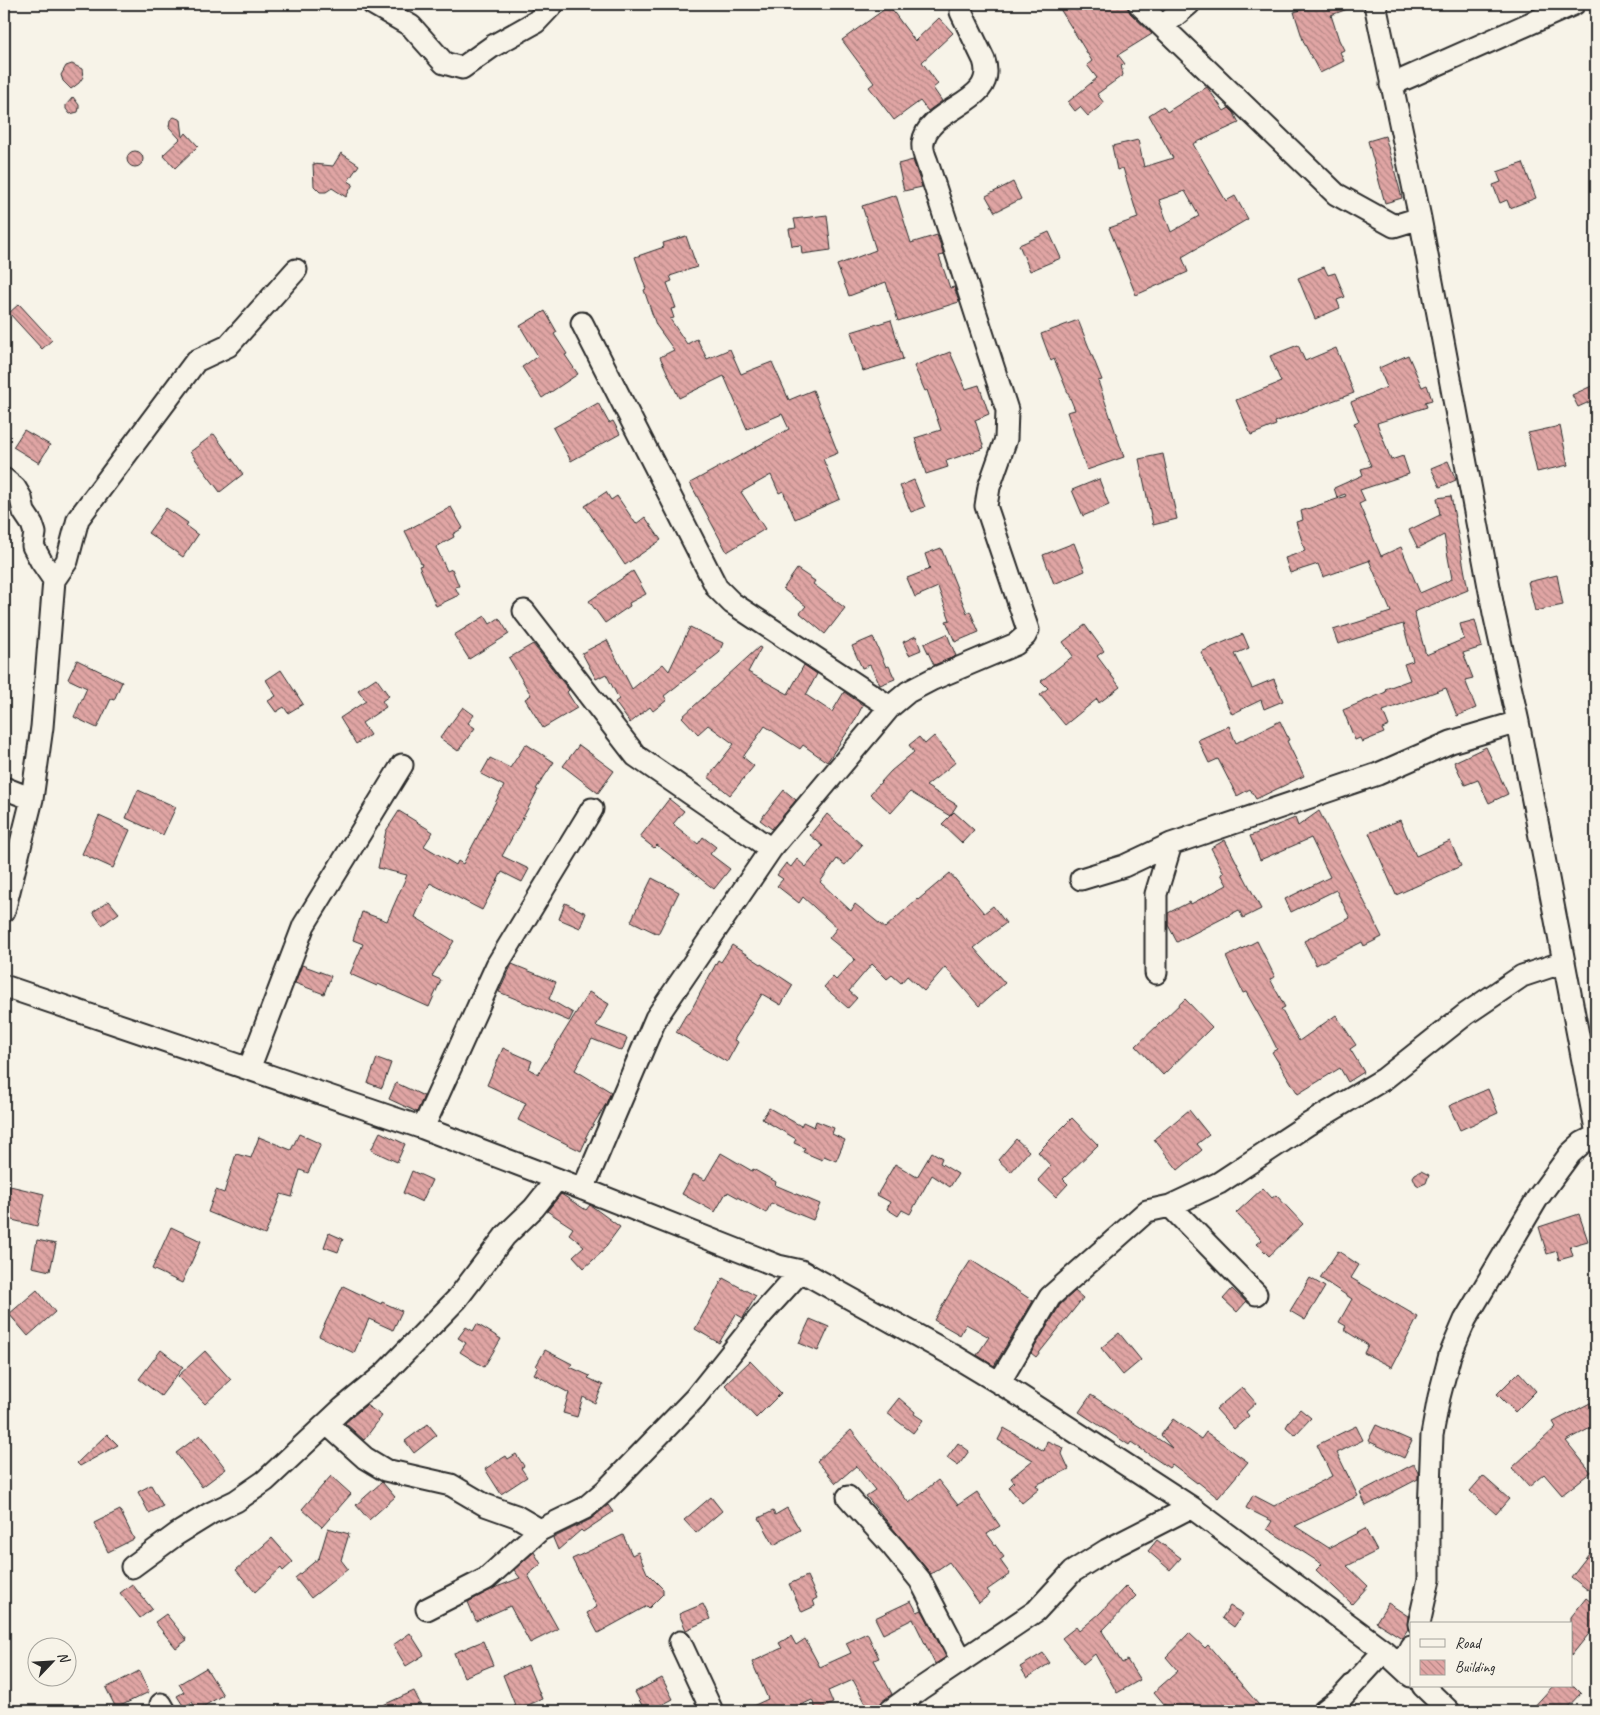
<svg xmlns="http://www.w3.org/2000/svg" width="1600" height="1715" font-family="Caveat,sans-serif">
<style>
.building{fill:url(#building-back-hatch);stroke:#2b2b2b;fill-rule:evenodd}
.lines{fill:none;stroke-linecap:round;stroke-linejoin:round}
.minor-casing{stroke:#2b2b2b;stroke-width:25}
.minor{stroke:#f7f3e8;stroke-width:21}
</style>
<defs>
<pattern id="building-back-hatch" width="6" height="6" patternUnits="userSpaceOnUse" patternTransform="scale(1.25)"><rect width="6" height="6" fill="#e0a5a4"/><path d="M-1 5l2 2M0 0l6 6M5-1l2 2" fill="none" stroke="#b68786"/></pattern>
</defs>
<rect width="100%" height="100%" fill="#f7f3e8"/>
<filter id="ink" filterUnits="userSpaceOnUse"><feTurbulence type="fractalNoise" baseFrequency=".02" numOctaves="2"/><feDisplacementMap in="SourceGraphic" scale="10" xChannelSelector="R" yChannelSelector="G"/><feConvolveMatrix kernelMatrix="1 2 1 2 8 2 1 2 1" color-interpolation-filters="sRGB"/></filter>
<g filter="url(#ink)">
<path class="building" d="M1057,4H1127L1130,13L1152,34L1118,55L1125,64L1121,65L1123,75L1097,94L1104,103L1088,116L1080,107L1075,111L1068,102L1097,78L1087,65L1092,61Z
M1321,4H1356V6L1331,15L1339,40L1344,50L1340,52L1344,61L1320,73L1304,43L1294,12Z
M889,6L915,41L939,18L953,33L922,62L938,84L933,88L942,101L928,111L920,101L894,120L869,87L874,83L842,40Z
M72,64L82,69L83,77L79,83L71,89L63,81L61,75L66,66Z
M1207,87L1224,111L1229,108L1234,113L1239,123L1193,144L1226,201L1235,196L1248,219L1182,257L1188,272L1136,295L1109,228L1138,218L1123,168L1117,170L1112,146L1138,140L1144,167L1173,158L1149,115L1163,106L1167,112ZM1185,191L1199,216L1171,232L1159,200Z
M73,97L79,105V108L78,112L70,114L66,109V105Z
M174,117L181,120L183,137L186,133L198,146L175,168L163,155L180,139L169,127L170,120Z
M1385,136L1402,198L1385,203L1368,141Z
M127 159a8 8 0 1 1 16 0a8 8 0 1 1-16 0Z
M341,153L359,165L348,181L353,184L346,197L332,188L326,192H320L314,186L313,164L333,166Z
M913,160L922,187L904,191L898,164Z
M1523,163L1536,198L1510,208L1507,200L1500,203L1493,185L1501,182L1497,172Z
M1013,182L1021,199L995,212L986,196Z
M896,195L911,243L937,235L944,255L939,256L950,288L954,287L959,302L898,321L886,282L849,296L837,265L876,250L862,206Z
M827,215L831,250L802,254L801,245L792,246L789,229L796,228L794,219Z
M1049,232L1061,258L1030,271L1019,245Z
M686,236L697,267L670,276L672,281L667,283L676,308L671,309L674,318L670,319L687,344L697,339L707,359L730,349L741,374L772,362L789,400L813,390L838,453L823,459L840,499L795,519L783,491L779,493L771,475L741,492L765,529L727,552L690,483L789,429L782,414L747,429L724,376L679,398L660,357L674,350L656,325L644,290L646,289L635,257L664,247L663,243Z
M1324,267L1328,275L1335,273L1345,297L1337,300L1340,308L1315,319L1298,278Z
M19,304L52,340L42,349L9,313Z
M545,311L557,332L554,334L567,354L565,355L578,374L542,398L522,367L538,356L520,326Z
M891,320L903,359L863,371L851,332Z
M1078,320L1102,380L1098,381L1124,457L1087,470L1067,412L1075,410L1054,359L1051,361L1041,334Z
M1298,345L1305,361L1336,348L1354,393L1275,422L1276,425L1251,435L1236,400L1281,382L1270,356Z
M950,352L966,389L979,385L989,414L975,420L984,448L946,461L948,467L926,474L915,438L941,430L927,390L925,391L914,366Z
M1408,355L1422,387L1427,385L1432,400L1425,402L1427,407L1377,423L1391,460L1403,456L1409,474L1360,490L1365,501L1359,504L1381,556L1401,547L1420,593L1452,579L1444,535L1418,548L1409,530L1440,515L1437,498L1451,496L1468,590L1414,612L1426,655L1464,639L1460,624L1475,620L1482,647L1463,653L1473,678L1465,680L1476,708L1457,716L1446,688L1383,711L1389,726L1382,729L1384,733L1362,742L1360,738L1355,740L1343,710L1386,692L1385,689L1410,680L1404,664L1413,661L1403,624L1338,644L1333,630L1391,612L1369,560H1371L1323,577L1318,564L1290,573L1285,558L1305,551L1296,522L1303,520L1301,511L1346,496L1345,494L1337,497L1334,488L1363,475L1361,469L1371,466L1354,423L1359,421L1351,402L1387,387L1379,368Z
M1596,384V399L1578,407L1572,395Z
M598,403L609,423L613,421L620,434L571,461L553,428Z
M1560,426L1568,465L1537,472L1528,433Z
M24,430L50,445L39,463L13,447Z
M214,434L243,474L220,492L190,452Z
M1163,454L1177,519L1153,525L1139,459Z
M1448,461L1456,480L1440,487L1431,468Z
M1099,479L1109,505L1083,516L1072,490Z
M914,480L925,507L911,512L900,486Z
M606,492L611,500L617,496L636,524L645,517L661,540L625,565L585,506Z
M451,507L463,528L453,534L454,537L436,547L447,571L452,569L459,586L455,587L459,595L436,606L419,566L422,565L405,531Z
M166,508L188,523L186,526L198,535L183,557L148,533Z
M1074,543L1085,571L1054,584L1043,555Z
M941,548L967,613L970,611L979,632L955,642L946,621L950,620L938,587L915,597L907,578L930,569L925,554Z
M797,569L815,581L813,584L845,608L825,634L800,613L806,606L783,589Z
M633,571L646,594L629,603L630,606L605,623L589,601Z
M1557,575L1563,605L1535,611L1528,582Z
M485,616L490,624L499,618L509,634L469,659L454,635Z
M1085,625L1104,651L1097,656L1120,687L1099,703L1097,699L1065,725L1040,695L1048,688L1041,681L1073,656L1063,642Z
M690,627L723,643L719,653L664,696L667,700L653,711L650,707L630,723L615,702L619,699L606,674L596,679L582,653L607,640L632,689L663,664L669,671Z
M947,634L956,656L934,665L924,644Z
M1243,634L1249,648L1235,654L1252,688L1274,679L1283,701L1264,709L1261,700L1232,714L1201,652Z
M916,636L921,650L909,655L903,642Z
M873,637L886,667L889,666L895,679L880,685L870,665L862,668L852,646Z
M533,644L569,690L567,692L577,708L543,728L525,699L531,695L509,658Z
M759,647L761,648L748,672L788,694L804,665L817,674L806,695L832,712L844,692L863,705L853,724L827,762L803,745L800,749L765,726L743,757L754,766L730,795L708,777L734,744L708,725L698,734L682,717Z
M77,660L122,682L114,700L111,699L97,728L74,717L87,688L68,679Z
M281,670L303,704L288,713L284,707L276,712L268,701L276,696L266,680Z
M376,678L389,696L382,701L386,707L362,723L370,735L356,744L340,718L366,701L358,690Z
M463,707L474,715L468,723L475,728L458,751L440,738Z
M1280,721L1289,740L1287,741L1304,776L1256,799L1250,789L1237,796L1218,759L1209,763L1198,740L1229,726L1236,743Z
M934,736L956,762L926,786L957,805L950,816L910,792L891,813L870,794L891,771L914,752L909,745L919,737L925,744Z
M526,744L554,762L536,789L538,790L502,856L529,869L522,882L502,872L482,910L430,883L415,917L454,941L432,976L441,980L429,1007L378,984L377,986L350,974L363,944L353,940L362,912L387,921L407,875L378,868L386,831L399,811L433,832L424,846L456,865L458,861L463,864L504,786L481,774L490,758L510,768Z
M579,745L614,771L598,793L563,766Z
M1486,747L1508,794L1489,803L1478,780L1465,785L1454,762Z
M138,790L176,807L163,835L126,818Z
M784,790L796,800L772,829L760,820Z
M669,799L684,811L673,824L698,844L703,837L716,847L710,854L730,869L714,889L657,845L654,848L640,837Z
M1319,811L1382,937L1364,946L1362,942L1316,965L1304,941L1350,918L1336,890L1291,912L1285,899L1330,877L1311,838L1260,860L1250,836L1295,818L1298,826Z
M954,812L974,830L962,843L942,824Z
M827,814L862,845L845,865L837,859L820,882L851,911L855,904L885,928L917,899L918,900L950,873L984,913L993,906L1006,923L974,948L1005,983L979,1006L945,967L924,991L907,976L901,983L892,975L887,979L872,964L849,991L857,998L848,1008L824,987L833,977L836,980L855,959L829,938L837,928L803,897L799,903L777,886L783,879L777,875L786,863L791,867L797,859L806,867L823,846L810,835Z
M99,816L130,830L113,868L82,854Z
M1400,820L1416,856L1450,841L1461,866L1396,895L1369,833Z
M1225,840L1261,909L1243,918L1239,910L1177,942L1168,925V913L1190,902L1191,904L1227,885L1221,874L1224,873L1211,848Z
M652,878L679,892L658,934L631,921Z
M109,901L119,913L102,925L93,912Z
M565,903L586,913L580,928L559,919Z
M1257,941L1275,977L1270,979L1285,1007L1281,1009L1299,1041L1336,1015L1356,1045L1350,1049L1364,1072L1348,1082L1340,1068L1298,1094L1272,1052L1277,1049L1269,1033L1246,992L1243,993L1226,957Z
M732,945L793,985L781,1005L762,994L734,1040L738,1042L727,1062L676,1032L687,1013L689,1014L718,960L721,962Z
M512,964L556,982L549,999L573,1013L569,1021L499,992Z
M302,965L331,976L324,994L295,983Z
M589,992L609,1004L596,1026L627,1038L622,1051L592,1039L575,1070L611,1092L606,1104L585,1138H587L581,1151L518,1120L526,1103L487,1085L503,1048L532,1061L529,1069L538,1074Z
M1185,999L1212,1027L1163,1075L1136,1046Z
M377,1058L391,1063L382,1088L368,1083Z
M396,1083L424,1096L417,1112L389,1099Z
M1488,1089L1498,1113L1460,1130L1449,1106Z
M769,1108L801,1126L803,1122L814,1127L816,1121L834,1128L832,1134L845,1140L836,1161L824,1156L822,1160L803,1152L805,1148L794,1143L796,1139L762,1119Z
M1189,1110L1209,1135L1197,1144L1202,1150L1178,1170L1154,1139Z
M1072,1118L1098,1145L1063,1179L1068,1184L1056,1197L1038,1180L1051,1166L1038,1152Z
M380,1132L405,1144L397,1162L371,1150Z
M299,1134L321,1144L308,1173L300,1170L292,1197L281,1194L265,1235L208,1212L216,1190L224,1193L236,1154L251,1158L259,1137L291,1150Z
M1016,1139L1029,1151L1011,1172L998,1160Z
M932,1152L942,1158L940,1163L958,1174L950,1187L932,1175L910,1214L902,1210L898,1216L887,1209L890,1202L877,1195L895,1164L917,1177Z
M721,1153L752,1171L753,1169L776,1182L775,1185L820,1204L813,1220L771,1203L766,1213L728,1192L727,1194L726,1193L715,1212L682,1194L693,1174L705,1180Z
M412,1171L432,1180L422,1202L403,1193Z
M1421,1171L1429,1175L1426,1183L1419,1186L1416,1184L1413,1177L1415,1174Z
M10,1186L44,1194L37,1226L4,1218Z
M1263,1188L1272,1198L1276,1195L1303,1224L1269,1256L1257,1244L1262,1240L1236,1213Z
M561,1194L586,1210L590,1205L593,1207L620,1227L601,1253L584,1268L573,1256L584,1246L569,1234L573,1228L547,1211Z
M1579,1214L1588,1241L1570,1246L1573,1256L1559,1260L1557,1251L1547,1254L1539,1227Z
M171,1227L201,1241L182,1283L152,1269Z
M329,1233L343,1239L338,1252L324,1247Z
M37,1240L56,1244L50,1271L32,1267Z
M1338,1251L1359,1265L1351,1278L1418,1317L1392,1367L1364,1353L1368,1345L1344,1330L1346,1326L1339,1322L1352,1299L1320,1278Z
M971,1260L1033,1301L994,1366L977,1355L989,1337L966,1324L960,1335L934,1320L954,1286Z
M723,1278L756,1296L743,1318L736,1314L719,1343L695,1329Z
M1310,1278L1325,1287L1305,1320L1290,1311Z
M343,1286L381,1304L382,1302L402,1311L393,1330L369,1319L354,1353L319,1336Z
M1232,1289L1246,1302L1237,1312L1223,1299Z
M37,1290L55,1312L28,1336L9,1314Z
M1075,1291L1083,1298L1036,1357L1031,1353L1060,1305Z
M810,1319L829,1327L818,1351L799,1343Z
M477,1324L501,1339L484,1367L460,1352L466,1343L458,1338L466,1327L473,1331Z
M1119,1333L1141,1360L1123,1375L1101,1348Z
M161,1350L183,1367L161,1396L139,1379Z
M545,1350L572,1364L570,1367L590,1376L588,1378L603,1385L595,1403L583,1397L577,1417L563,1413L569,1393L534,1374L538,1367L536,1366Z
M205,1351L231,1380L205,1404L178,1376Z
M750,1361L781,1393L756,1418L725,1385Z
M1519,1372L1536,1391L1515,1412L1497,1394Z
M1242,1387L1256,1403L1246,1412L1249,1416L1234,1429L1216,1409Z
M1091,1395L1172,1448L1161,1435L1173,1419L1201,1439L1206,1432L1248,1462L1218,1498L1198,1482L1197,1483L1172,1464L1169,1468L1131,1442L1129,1445L1079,1412Z
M899,1398L915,1412L914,1414L923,1420L913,1433L887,1413Z
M1596,1400V1425L1566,1441L1591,1472L1562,1495L1544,1474L1529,1487L1512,1468L1556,1427L1553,1422Z
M366,1405L382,1416L364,1440L345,1423Z
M1300,1409L1311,1418L1295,1435L1286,1427L1290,1420Z
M428,1424L437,1435L414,1453L405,1441Z
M1376,1425L1412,1441L1404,1458L1368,1441Z
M1356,1426L1363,1440L1337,1453L1358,1496L1295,1526L1329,1548L1365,1529L1377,1551L1347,1566L1368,1586L1352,1604L1316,1570L1322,1564L1267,1529L1272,1521L1246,1508L1253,1495L1274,1506L1332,1476L1317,1445Z
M1004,1428L1044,1451L1047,1441L1064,1448L1062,1454L1069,1469L1036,1485L1039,1489L1022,1503L1009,1487L1014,1482L1011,1478L1033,1460L998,1440Z
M851,1430L909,1503L938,1480L958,1505L977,1492L1000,1526L987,1534L1004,1557L1000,1560L1010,1574L987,1590L990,1594L979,1603L949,1562L931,1574L866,1496L875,1490L856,1466L836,1483L817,1461Z
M107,1434L118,1445L80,1466L77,1463Z
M200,1435L226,1469L202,1487L176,1453Z
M958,1443L969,1451L958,1466L947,1458Z
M516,1454L524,1466L521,1468L527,1477L501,1494L485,1469L506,1456L508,1459Z
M1414,1464L1418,1473V1479L1366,1506L1360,1492Z
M331,1476L351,1494L322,1527L302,1509Z
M1483,1476L1509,1499L1496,1514L1470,1491Z
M382,1482L395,1497L369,1520L356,1505Z
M151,1485L163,1506L149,1513L138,1492Z
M711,1497L722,1511L696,1533L684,1520Z
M608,1505L613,1512L583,1532L581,1530L558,1550L553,1538L591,1519Z
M787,1508L800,1530L774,1545L759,1518L773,1511L775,1515Z
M120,1510L134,1539L108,1552L94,1523Z
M328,1528L349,1534L341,1560L348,1569L311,1598L295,1578L319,1558Z
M623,1535L632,1555L638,1552L647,1573L663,1589V1594L649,1608L647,1606L598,1633L587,1613L597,1607L572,1559Z
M272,1538L293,1562L283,1571L281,1568L255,1592L236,1570Z
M1157,1540L1181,1558L1170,1570L1148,1551Z
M1596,1545V1579L1588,1590L1571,1577Z
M534,1552L541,1564L528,1575L558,1629L530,1643L510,1606L476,1621L468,1602L494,1588L520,1578L514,1570Z
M807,1576L817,1598L813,1600L815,1606L802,1612L789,1584Z
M132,1584L152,1609L140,1618L120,1593Z
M1126,1586L1136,1596L1102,1631L1122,1663L1127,1660L1140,1680L1117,1693L1095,1654L1083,1664L1062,1638L1076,1627L1079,1631L1099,1614Z
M1586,1598L1596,1606V1625L1571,1656V1617Z
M911,1601L917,1612L922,1610L946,1657L935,1664L913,1619L883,1634L875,1618Z
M1388,1603L1408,1616V1629L1402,1638L1376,1622Z
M703,1604L710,1619L686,1630L679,1614Z
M1230,1606L1243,1614L1234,1627L1222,1618Z
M166,1614L187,1640L176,1648L155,1622Z
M410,1633L424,1655L406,1666L393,1645Z
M867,1633L879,1658L874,1660L892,1694L882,1701L878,1710L870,1711L853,1680L828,1691L833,1703L817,1711L812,1700L788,1711H742L768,1699L752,1662L782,1648L779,1643L791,1636L796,1645L805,1639L820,1667L851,1653L846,1643Z
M1189,1633L1205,1648L1208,1645L1264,1711H1170L1154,1692L1178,1671L1166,1657Z
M483,1641L493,1665L464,1677L454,1653Z
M1043,1653L1050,1663L1027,1678L1020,1667Z
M528,1665L542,1699L517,1710L503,1675Z
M206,1668L223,1695L197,1710L192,1702L184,1707L177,1696L184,1692L179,1684Z
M139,1671L149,1692L116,1708L106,1688Z
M662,1678L673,1699L650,1711H645L635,1692Z
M1553,1686H1574L1581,1693L1564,1711H1530Z
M414,1691L420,1703L403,1711H370Z"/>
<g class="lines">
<g class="minor-casing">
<path id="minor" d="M373,4L411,26L444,63L462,68L493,46L536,22L553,4
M1139,4L1336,194L1394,226L1420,218
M1375,4L1420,218L1494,613L1518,722L1596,1129
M1163,26L1189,4
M1391,85L1574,4
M582,323L717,588L732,603L890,707
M4,479L15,488L21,498L24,512L32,524L35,533L33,546L41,561L54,580L42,727L32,799L4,911
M54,580L67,561L78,519L196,361L228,346L296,270
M524,611L636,756L771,849
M4,788L32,799
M1081,879L1124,866L1171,844L1378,774L1451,742L1518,722
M1156,973V894L1171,844
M4,986L423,1128L583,1189L778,1266L801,1271L956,1357L1011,1390L1191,1507L1384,1651L1411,1676
M249,1069L304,925L402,765
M423,1128L497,965L592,809
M583,1189L656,1018L771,849L890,707L908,692L933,679L1016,644L1025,636L1028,630L986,506L989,487L1006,439L1007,410L927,162C925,157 922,148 923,143C928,105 999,105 984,60L961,12L962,4
M1170,1206L1256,1294
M999,1383L1050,1297L1147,1211L1170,1206L1219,1183L1307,1125L1384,1079L1466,1014L1522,976L1564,962
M327,1424L365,1458L385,1470L451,1485L485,1505L516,1516L540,1530
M848,1497L893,1547L920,1580L962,1661
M132,1567L177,1534L211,1513L236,1501L265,1481L343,1408L383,1375L457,1299L505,1236L534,1208L557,1179
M427,1609L486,1579L540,1530L585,1508L606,1490L695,1398L763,1313L801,1271
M1419,1624L1429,1579V1513L1432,1435L1439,1397L1450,1355L1465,1320L1537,1199L1570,1154L1582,1143L1596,1136
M680,1642L712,1711
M1401,1666L1411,1646
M1423,1686L1449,1711
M161,1704L165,1711
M890,1711L920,1689L1036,1611L1072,1572L1107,1550L1191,1507
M1324,1711L1341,1698L1384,1651"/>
</g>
<use href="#minor" class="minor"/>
</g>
</g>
<rect width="1600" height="1715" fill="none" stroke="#f7f3e8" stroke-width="20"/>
<rect x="10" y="10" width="1580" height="1695" fill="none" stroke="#2b2b2b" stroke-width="2" filter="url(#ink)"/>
<rect x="1410" y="1622" width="162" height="65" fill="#f7f3e8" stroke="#a5a39c"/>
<rect x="1420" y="1639" width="25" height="8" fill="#f7f3e8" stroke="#a5a39c"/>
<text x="1455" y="1648" font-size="15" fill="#2b2b2b">Road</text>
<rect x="1420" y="1660" width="25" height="15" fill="url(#building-back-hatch)" stroke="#a5a39c"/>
<text x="1455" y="1672" font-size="15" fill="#2b2b2b">Building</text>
<g transform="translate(52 1662) rotate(65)"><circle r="24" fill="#f7f3e8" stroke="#a5a39c"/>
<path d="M0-4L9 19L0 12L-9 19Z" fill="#2b2b2b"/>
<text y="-8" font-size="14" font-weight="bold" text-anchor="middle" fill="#2b2b2b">N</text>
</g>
</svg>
